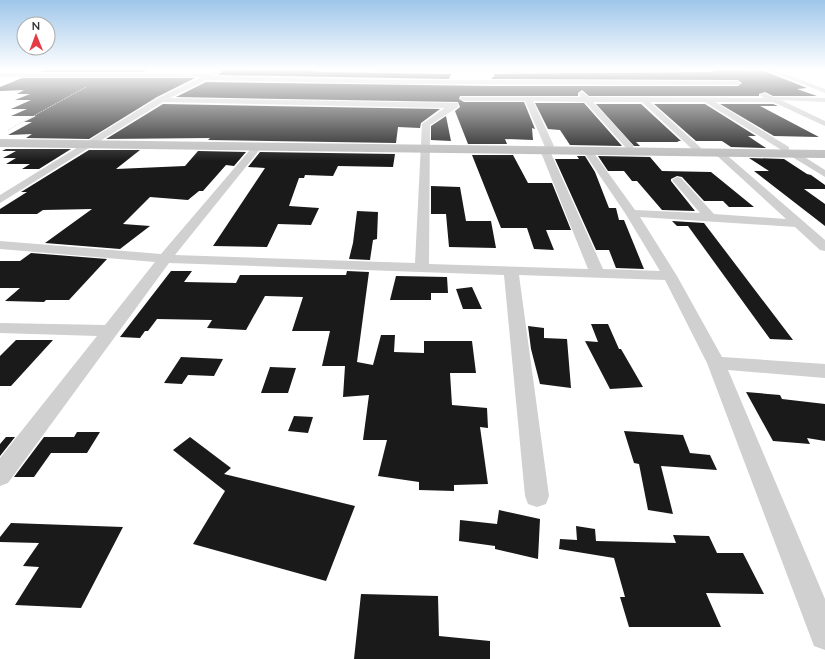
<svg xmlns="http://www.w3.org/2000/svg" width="825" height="659" font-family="Lato,sans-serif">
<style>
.building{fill:#1a1a1a}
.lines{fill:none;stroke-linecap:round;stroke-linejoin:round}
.path{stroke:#cdcdcd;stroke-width:1;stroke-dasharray:1 1;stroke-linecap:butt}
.street{fill:#d0d0d0;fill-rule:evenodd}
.secondary{fill:#bdbdbd;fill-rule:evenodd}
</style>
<rect width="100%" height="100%" fill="#fff"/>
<path class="building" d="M47,69H149L143,72H40Z
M225,69L305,70L322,72L451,74L449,79L218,75Z
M715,70L764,71L807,88L797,89L817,96H773L765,92L759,94V96H589L582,90L578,93V96H460L459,99L464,102H524L535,129L532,128L533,140L505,139L507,144H468L455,111L460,107L458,102L176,97L206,82L493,86H738L742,83L738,80L492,79V77H494V74L712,72Z
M22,78H195L157,97L89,139L26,138L32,134L8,135L32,122H24L36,116H11L27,109H11L31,100H15L30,94H17L24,90L0,91V87Z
M535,103H584L622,146L570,145L560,130L548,129Z
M163,104L440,109L421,123L420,128L398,127L396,143L208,140L210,138L106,139Z
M596,104H641L681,141H677L679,142H636L640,146H634Z
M654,104H705L756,136H748L766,148L731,147L722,141H696Z
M720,104H773L778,106H760L819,137L774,136Z
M446,116L451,141L431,140V126Z
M6,149H71L39,169H22L30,164H6L16,158H3L16,151H2Z
M89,150H140L116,169L185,166L198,151L246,152L234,166L226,165L203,191H199L188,200L150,197L123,224L150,226L120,249L45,243L92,209L43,210L37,214H0V209L27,192H21Z
M260,152L395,154L393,167L338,166L333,176L305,175L304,178H299L289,206L319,208L311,225L278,224L267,247L213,246L265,168L248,167Z
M472,155H513L528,183H552L571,230H546L554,250L534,249L527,228H501Z
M577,156H585L595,172L609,208H616L619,220H624L644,269L616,268L609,250H596L555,159H579Z
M598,156L650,157L662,171L711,172L754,207H729L723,201H704L682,177L677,176L671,179V181L695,211L662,210L637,181H632L624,171H608Z
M749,158L784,159L807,174L811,175L825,185V189H804L825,204V226L754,171H769Z
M431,186L460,187L466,221H491L496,248L449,247L446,214H431Z
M357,211L378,212L377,239L373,240L370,260L349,259L353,243Z
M672,221L704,223L793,340L770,339L688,226H677Z
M31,253L107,259L69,300H46L44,302L5,301L20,288H0V261H20Z
M171,271H192L184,282L236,283L240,275H346L347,271L369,272L357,362L373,365L381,335H395L394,352L424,353V341H472L476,373H450L452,405L487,408L488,428L480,427L488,484L454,485V491L419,490V482L378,476L387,440H363L369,395L343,397L345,366H322L330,331H292L303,297L265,296L246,330L207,328L212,320L157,319L148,331H145L140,338L120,337Z
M396,276L447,277L448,293H431V300H390Z
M472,287L482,309H463L456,289Z
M591,324H608L619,349H621L643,387L610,389L585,341L598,342Z
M528,326L544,328V338L567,339L571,388L540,384L531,349Z
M16,340H53L11,386H0V356Z
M181,357L223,359L214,376L188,375L182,384L164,383Z
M270,367L296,368L288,393H261Z
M746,392L780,395L782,399L825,404V441L807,438L810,444L773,441Z
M294,416L313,417L308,433L288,431Z
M624,431L683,435L690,453L710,455L717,470L661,466L673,514L648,510L639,464L634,463Z
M77,432H100L87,453H51L34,477H14L44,437H74Z
M6,437H15L0,456V444Z
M190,437L231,468L224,474L355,506L326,581L193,544L225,491L173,450Z
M499,510L540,519L538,559L495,549V546L459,541L460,520L497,524Z
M11,523L123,527L81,608L15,605L39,567L23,566L39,543L0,542V537Z
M576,526L595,529L596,541L676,543L673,535L709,536L717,553H743L764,594L706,593L721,627H629L620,597H625L614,558L559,549L560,539L577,540Z
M361,594L438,596L439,636L490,641V659H354Z"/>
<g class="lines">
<path class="path" d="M8,130L86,87"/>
<path class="street" d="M319,69H715L712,71L559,73L322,71Z
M764,69H773L825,89V93Z
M215,71L218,73L213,76L397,80L738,81L741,83L738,85L397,84L206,80L170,98L458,103V107L430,125L429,264L588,269L540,150L545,147L525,101H464L460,99L461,97H581L579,94L582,92L589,97L764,98L760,95L764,93L773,97L825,98V102L781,100L825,121V126L773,102H715L789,147V151H795L825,170V177L789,155V151H783L705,102H650L699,146L701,148L696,151L693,150L642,102H593L633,145V149H627L585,102L533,101L554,146L549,149L603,269L660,271L625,213L583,151L588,148L591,149L635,210L700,213L672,180L677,177L681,178L714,214L786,219L714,153L716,151H722L825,240V251L820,250L795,227L640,217L677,276L722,357L825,364V378L728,370L825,599V650L814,646L707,363L665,280L519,275L549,496L546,504L537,507L528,504L525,496L504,275L169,263L8,483L0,486V458L97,336L0,333V323L105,325L155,262L0,249V241L161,254L255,144H261V148L175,255L415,263L422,124L445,108L163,102L0,203V195L158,98L202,77H0V73L208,74Z"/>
<path class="secondary" d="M0,139L825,150V158L0,147Z"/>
</g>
<linearGradient id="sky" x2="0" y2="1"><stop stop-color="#9ec6ea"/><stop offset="0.43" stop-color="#fff"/><stop offset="1" stop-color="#fff" stop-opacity="0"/></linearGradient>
<rect width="825" height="161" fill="url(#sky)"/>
<g transform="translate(36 36) rotate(359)"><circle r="19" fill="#ffffff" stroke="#adadad"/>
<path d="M0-3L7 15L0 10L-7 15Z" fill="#e63946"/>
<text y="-6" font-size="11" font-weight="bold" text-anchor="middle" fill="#333333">N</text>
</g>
</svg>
